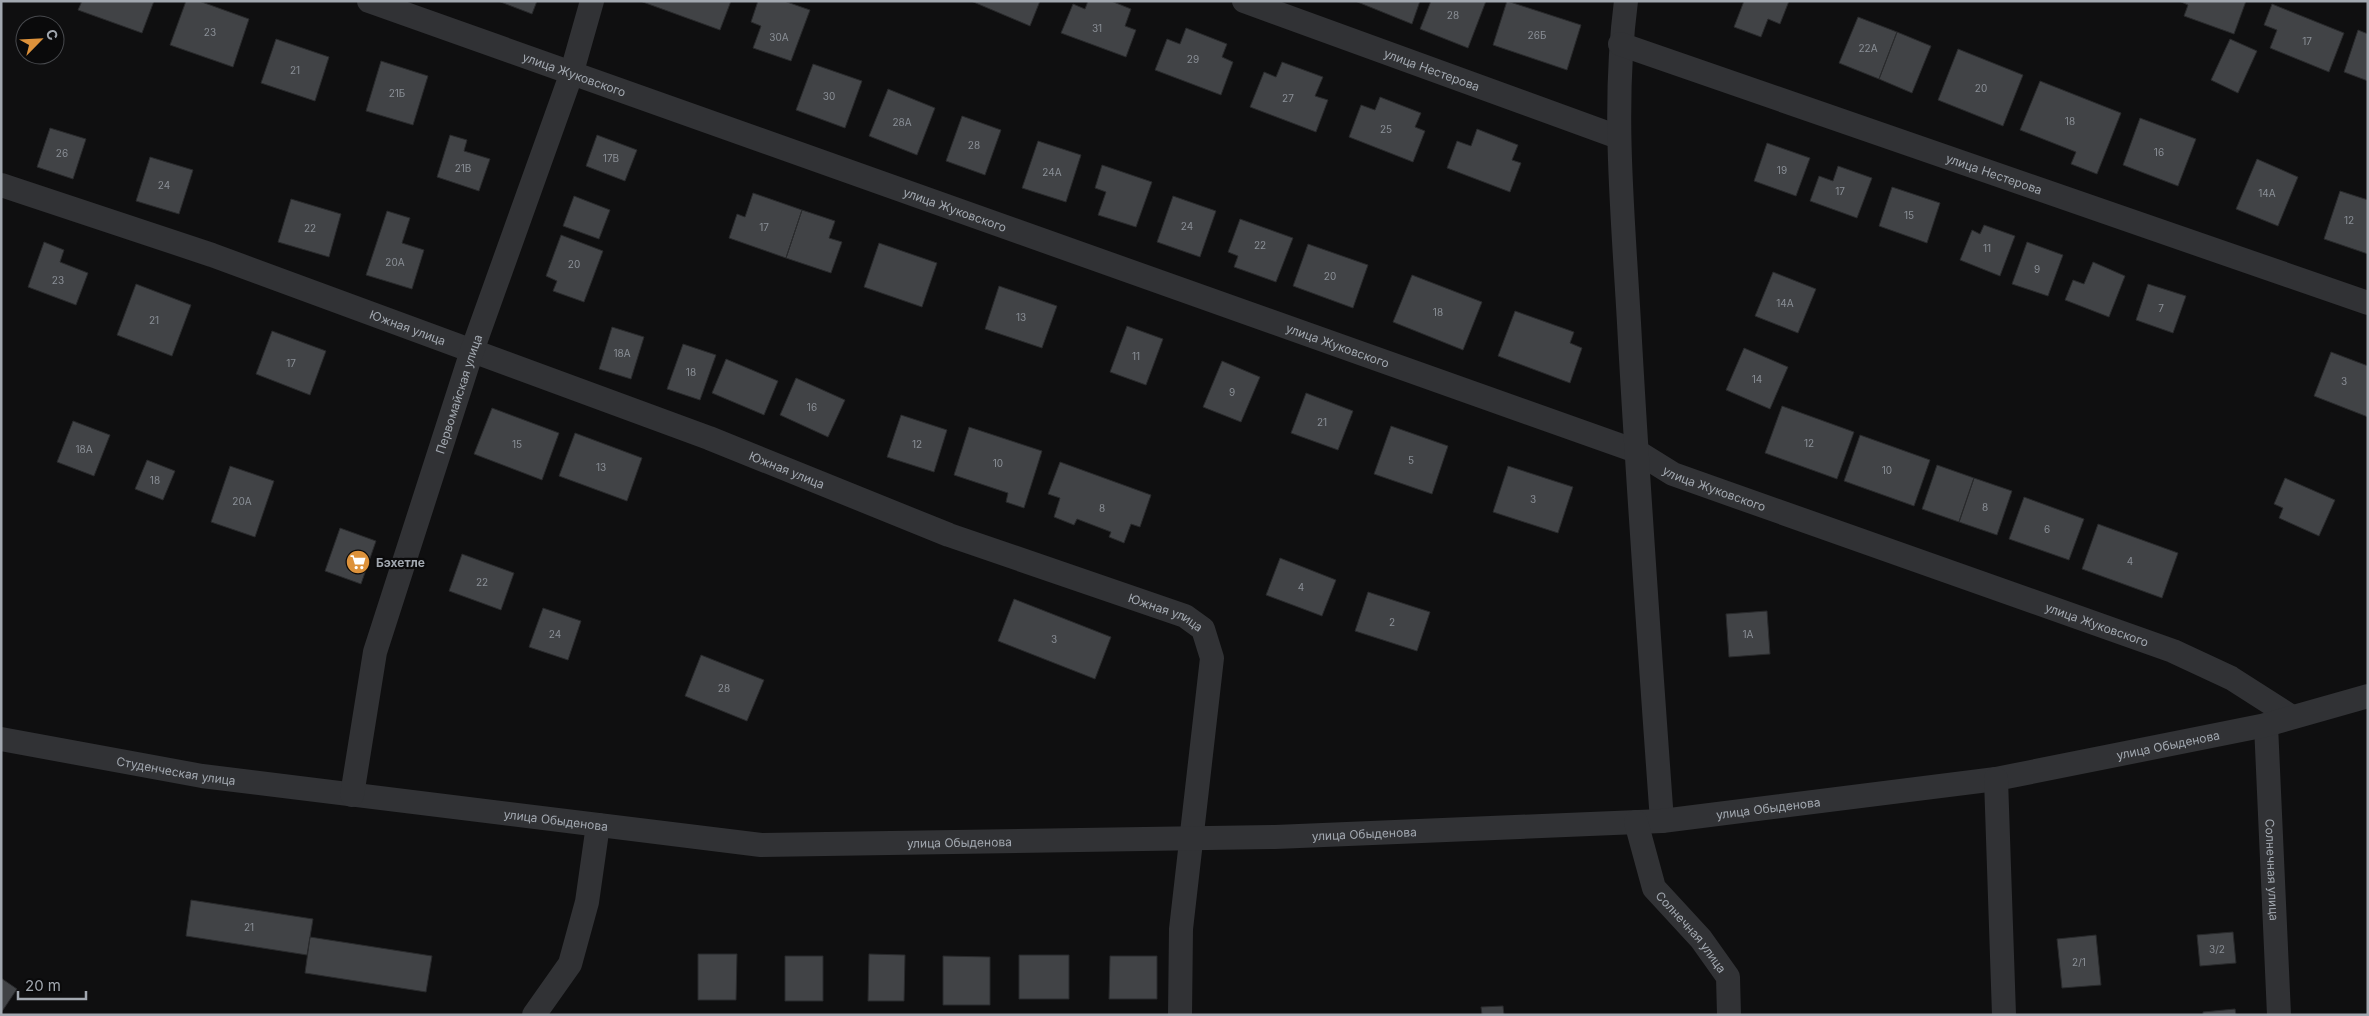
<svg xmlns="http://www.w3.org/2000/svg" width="2369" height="1016" font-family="Inter,sans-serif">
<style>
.building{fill:#414346;stroke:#292a2c}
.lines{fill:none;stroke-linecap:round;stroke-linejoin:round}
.street{stroke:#313235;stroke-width:24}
.labels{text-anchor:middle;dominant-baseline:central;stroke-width:4.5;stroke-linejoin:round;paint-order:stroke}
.number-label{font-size:10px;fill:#8a8f96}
.street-label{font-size:12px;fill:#a2a8b0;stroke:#0a0a0b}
.poi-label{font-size:12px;font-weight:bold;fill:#a2a8b0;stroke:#0a0a0b;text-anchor:start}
</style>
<rect width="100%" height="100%" fill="#0f0f10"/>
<path class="building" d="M82,1H154L142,33L78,10Z
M186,1H199L249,19L233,67L170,45Z
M498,1H537L532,14Z
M640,1H731L720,30Z
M758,1H784L810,10L791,61L753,48L761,26L751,22Z
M971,1H1040L1030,26Z
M1088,1H1111L1131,9L1125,26L1136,30L1126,57L1061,33L1073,4L1085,9Z
M1355,1H1420L1412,24Z
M1431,1H1486L1468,48L1420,29Z
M1507,1L1581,25L1567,70L1493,45Z
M1744,1H1789L1780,24L1768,19L1761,37L1734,27Z
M2179,1H2246L2234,34L2184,16L2188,5Z
M2272,4L2344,33L2329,72L2270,48L2277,30L2264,25Z
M1858,17L1897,32L1879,79L1839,63Z
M1186,28L1227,44L1222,57L1233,62L1221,95L1155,70L1167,39L1180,44Z
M2358,30L2368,34V81L2344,72Z
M1897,32L1931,46L1912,93L1879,79Z
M276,39L329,57L315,101L261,83Z
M2230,39L2257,51L2238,93L2211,80Z
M1958,49L2023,75L2003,126L1938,100Z
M381,61L428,76L413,125L366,111Z
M1282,62L1323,77L1315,96L1328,100L1316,132L1250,107L1264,72L1276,77Z
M813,64L862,81L845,128L796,110Z
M2040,81L2121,113L2097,174L2071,164L2076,152L2020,130Z
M888,89L935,108L917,155L869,136Z
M1380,97L1421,113L1415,127L1425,131L1413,162L1349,137L1361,105L1375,110Z
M962,116L1001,130L985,175L946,161Z
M2140,118L2196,139L2178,186L2123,165Z
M50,128L86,139L73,179L37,167Z
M1477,129L1518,145L1512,160L1521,163L1510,192L1447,168L1457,141L1471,146Z
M450,135L467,140L464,151L490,159L479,191L437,177Z
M597,135L637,150L625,181L586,166Z
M1038,141L1081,155L1066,202L1022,188Z
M1767,143L1810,158L1796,196L1754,181Z
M150,157L193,170L179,214L136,201Z
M2257,159L2298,177L2278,226L2236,209Z
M1102,165L1152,182L1136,227L1098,215L1106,192L1095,188Z
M1838,166L1872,178L1857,218L1810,201L1819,176L1833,181Z
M1892,187L1940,203L1927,243L1879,226Z
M2340,191L2368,200V254L2324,239Z
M753,193L802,210L786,258L729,238L737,214L745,217Z
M574,196L610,210L599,239L563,226Z
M1173,196L1216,211L1200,257L1157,242Z
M291,199L341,214L329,257L278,242Z
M802,210L835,221L829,238L842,242L831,273L786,258Z
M387,211L410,218L402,243L424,250L412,289L366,275Z
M1240,219L1293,238L1276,282L1234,267L1238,256L1228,252Z
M1984,225L2015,236L2000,276L1960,260L1972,230L1980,234Z
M561,235L603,251L584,302L553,291L557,281L546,276Z
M44,242L64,250L60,262L88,273L76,305L28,287Z
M2027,242L2063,255L2048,296L2012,284Z
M879,243L937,263L922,307L864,287Z
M1308,244L1368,265L1353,308L1293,286Z
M2093,262L2125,276L2109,317L2065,300L2073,280L2084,284Z
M1773,272L1816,289L1798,333L1755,316Z
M1412,275L1482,302L1463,350L1393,322Z
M136,284L191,305L172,356L117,335Z
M2148,284L2186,296L2173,333L2136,320Z
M999,286L1057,306L1042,348L985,329Z
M1515,311L1574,332L1570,343L1582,348L1570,383L1498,356Z
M1127,326L1163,339L1146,385L1110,372Z
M612,327L644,337L631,379L599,369Z
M272,331L326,351L310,395L256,374Z
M683,344L716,355L700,400L667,389Z
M1744,348L1788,367L1770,409L1726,390Z
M2331,352L2368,366V417L2314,396Z
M726,359L778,381L764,415L712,393Z
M1222,361L1260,377L1241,422L1203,407Z
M796,378L845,400L828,437L780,415Z
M1306,393L1353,411L1338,450L1291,433Z
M1782,406L1854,432L1837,479L1765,453Z
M492,408L559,433L542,480L474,454Z
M901,415L947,430L934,472L887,457Z
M73,421L110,435L94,476L57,462Z
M1391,426L1448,446L1432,494L1374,474Z
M969,427L1042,451L1024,508L1006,502L1008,493L954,475Z
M575,433L642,458L627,501L559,476Z
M1860,435L1930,460L1914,506L1844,481Z
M147,460L175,471L163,500L135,489Z
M1060,462L1151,495L1140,527L1131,524L1124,543L1109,537L1111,532L1077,519L1074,525L1054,517L1060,498L1048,494Z
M1937,465L1974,478L1959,522L1922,509Z
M230,466L274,481L255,537L211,522Z
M1508,466L1573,487L1558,533L1493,512Z
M1974,478L2012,491L1997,535L1959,522Z
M2285,478L2335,500L2319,536L2279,518L2283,508L2274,504Z
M2024,497L2084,519L2069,560L2009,539Z
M2098,524L2178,553L2162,598L2082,569Z
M340,528L376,541L361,584L325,571Z
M462,554L514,573L501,610L449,591Z
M1280,558L1336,580L1322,616L1266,595Z
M1368,592L1430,612L1417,651L1355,631Z
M1014,599L1111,637L1095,679L998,641Z
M543,608L581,621L568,660L529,647Z
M1767,611L1770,654L1729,657L1726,614Z
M701,655L764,680L747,721L685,696Z
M191,900L313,919L307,955L186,936Z
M2233,932L2236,963L2200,966L2197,935Z
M2096,935L2101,985L2062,988L2057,939Z
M310,937L432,956L426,992L305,973Z
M698,954H737L736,1000H698Z
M869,954L905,955L904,1001H868Z
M1019,955H1069V999H1019Z
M785,956H823V1001H785Z
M943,956L990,957V1005H943Z
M1110,956H1157V999H1109Z
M1,978L17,989L1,1013Z
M1503,1006L1504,1015H1482L1481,1007Z
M2235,1009L2236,1015H2203V1012Z"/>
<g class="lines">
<g class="street">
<path id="s1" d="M369,1L1636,451L1673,474L2173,651L2231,678L2292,717"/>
<path id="s2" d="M1244,1L1618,137"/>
<path d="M1626,1C1612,108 1623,215 1629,323C1638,489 1650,655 1662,821"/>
<path id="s3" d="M1620,44L2368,303"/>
<path id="s4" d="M1,185L212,255L709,438L949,535L1185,616L1203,629L1212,658L1181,929L1180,1015"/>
<path id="s5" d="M2266,725L2279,1015"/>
<path id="s6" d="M1,739L202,776L761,845L1275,837L1662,821L1996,779L2266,725L2368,696"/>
<path d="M1996,779L2004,1015"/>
<path id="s7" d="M352,795L375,652L472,351L571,75L592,1"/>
<path id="s8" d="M1636,822L1654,888L1701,939L1728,977L1729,1015"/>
<path d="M534,1015L570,964L587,902L598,825"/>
</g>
</g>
<defs>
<g id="supermarket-disc" transform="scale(1.25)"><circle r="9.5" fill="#dd923b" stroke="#0a0a0b"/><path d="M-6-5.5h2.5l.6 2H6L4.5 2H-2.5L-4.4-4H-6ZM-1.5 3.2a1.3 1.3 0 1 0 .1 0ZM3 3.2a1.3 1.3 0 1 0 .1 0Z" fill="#fff"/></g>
</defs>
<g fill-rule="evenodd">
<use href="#supermarket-disc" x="358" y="562"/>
</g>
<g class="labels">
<g class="number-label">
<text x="1453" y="15">28</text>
<text x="1097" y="28">31</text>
<text x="210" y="32">23</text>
<text x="1537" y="35">26Б</text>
<text x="779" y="37">30А</text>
<text x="2307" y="41">17</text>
<text x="1868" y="48">22А</text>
<text x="1193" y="59">29</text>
<text x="295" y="70">21</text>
<text x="1981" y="88">20</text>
<text x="397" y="93">21Б</text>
<text x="829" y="96">30</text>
<text x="1288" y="98">27</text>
<text x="2070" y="121">18</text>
<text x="902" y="122">28А</text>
<text x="1386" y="129">25</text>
<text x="974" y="145">28</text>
<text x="2159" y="152">16</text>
<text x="62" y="153">26</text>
<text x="611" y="158">17В</text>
<text x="463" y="168">21В</text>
<text x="1782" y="170">19</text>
<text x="1052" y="172">24А</text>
<text x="164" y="185">24</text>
<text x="1840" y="191">17</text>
<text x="2267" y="193">14А</text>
<text x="1909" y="215">15</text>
<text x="2349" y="220">12</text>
<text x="1187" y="226">24</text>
<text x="764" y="227">17</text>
<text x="310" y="228">22</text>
<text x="1260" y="245">22</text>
<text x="1987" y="248">11</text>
<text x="395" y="262">20А</text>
<text x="574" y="264">20</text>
<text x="2037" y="269">9</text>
<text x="1330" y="276">20</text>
<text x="58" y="280">23</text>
<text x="1785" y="303">14А</text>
<text x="2161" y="308">7</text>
<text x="1438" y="312">18</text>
<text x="1021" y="317">13</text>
<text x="154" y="320">21</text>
<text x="622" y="353">18А</text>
<text x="1136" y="356">11</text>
<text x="291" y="363">17</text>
<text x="691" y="372">18</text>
<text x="1757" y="379">14</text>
<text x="2344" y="381">3</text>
<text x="1232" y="392">9</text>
<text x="812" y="407">16</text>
<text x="1322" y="422">21</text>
<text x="1809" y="443">12</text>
<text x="517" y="444">15</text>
<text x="917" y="444">12</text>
<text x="84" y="449">18А</text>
<text x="1411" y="460">5</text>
<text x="998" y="463">10</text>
<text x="601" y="467">13</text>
<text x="1887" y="470">10</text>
<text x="155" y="480">18</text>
<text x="1533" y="499">3</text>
<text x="242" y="501">20А</text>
<text x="1985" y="507">8</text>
<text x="1102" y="508">8</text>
<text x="2047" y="529">6</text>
<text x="2130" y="561">4</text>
<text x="482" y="582">22</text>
<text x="1301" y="587">4</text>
<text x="1392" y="622">2</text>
<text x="555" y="634">24</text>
<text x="1748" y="634">1А</text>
<text x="1054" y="639">3</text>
<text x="724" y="688">28</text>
<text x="249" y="927">21</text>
<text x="2217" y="949">3/2</text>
<text x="2079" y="962">2/1</text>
</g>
<g class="street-label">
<text stroke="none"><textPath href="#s2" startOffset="200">улица Нестерова</textPath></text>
<text stroke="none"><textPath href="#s1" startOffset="218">улица Жуковского</textPath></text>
<text stroke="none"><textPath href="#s3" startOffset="396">улица Нестерова</textPath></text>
<text stroke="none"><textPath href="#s1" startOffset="622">улица Жуковского</textPath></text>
<text stroke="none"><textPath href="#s4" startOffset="431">Южная улица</textPath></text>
<text stroke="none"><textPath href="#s1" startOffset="1028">улица Жуковского</textPath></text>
<text stroke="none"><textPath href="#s7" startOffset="416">Первомайская улица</textPath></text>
<text stroke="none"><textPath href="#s4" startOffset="836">Южная улица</textPath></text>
<text stroke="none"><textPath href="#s1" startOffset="1432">улица Жуковского</textPath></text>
<text stroke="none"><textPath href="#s4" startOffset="1241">Южная улица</textPath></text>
<text stroke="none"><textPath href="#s1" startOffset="1838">улица Жуковского</textPath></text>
<text stroke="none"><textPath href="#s6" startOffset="2181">улица Обыденова</textPath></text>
<text stroke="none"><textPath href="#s6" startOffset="178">Студенческая улица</textPath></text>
<text stroke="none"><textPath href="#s6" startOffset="1776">улица Обыденова</textPath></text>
<text stroke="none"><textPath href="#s6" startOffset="561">улица Обыденова</textPath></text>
<text stroke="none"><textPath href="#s6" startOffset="1371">улица Обыденова</textPath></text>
<text stroke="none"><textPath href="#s6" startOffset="966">улица Обыденова</textPath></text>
<text stroke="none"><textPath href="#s5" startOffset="145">Солнечная улица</textPath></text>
<text stroke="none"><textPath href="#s8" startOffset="126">Солнечная улица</textPath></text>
</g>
<g class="poi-label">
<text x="376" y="562">Бэхетле</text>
</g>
</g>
<rect width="2369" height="1016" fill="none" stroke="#a2a8b0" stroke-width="5"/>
<g transform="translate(40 40) rotate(66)"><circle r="24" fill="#0a0a0b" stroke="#47494d"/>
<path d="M0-4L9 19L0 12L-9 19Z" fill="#dd923b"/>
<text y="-8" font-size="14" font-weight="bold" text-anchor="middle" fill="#a2a8b0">С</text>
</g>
<path d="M18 991v8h68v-8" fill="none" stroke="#a2a8b0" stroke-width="2.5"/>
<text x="25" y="991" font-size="15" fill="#a2a8b0" stroke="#0a0a0b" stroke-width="4" paint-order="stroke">20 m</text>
</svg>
